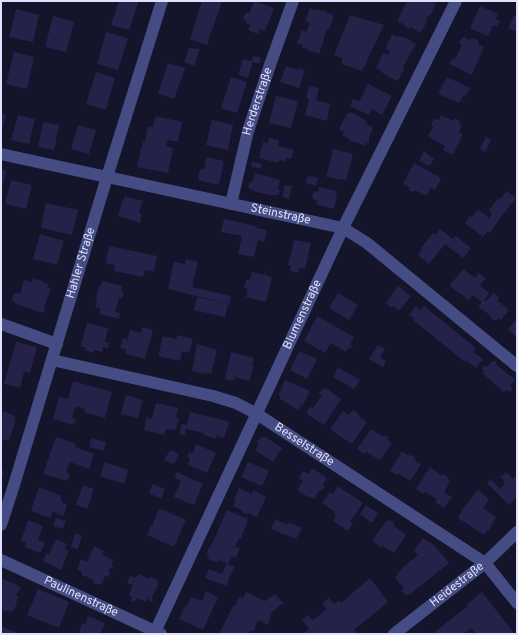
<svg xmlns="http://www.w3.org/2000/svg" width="518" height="635" font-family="Overpass,sans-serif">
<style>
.building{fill:#242249}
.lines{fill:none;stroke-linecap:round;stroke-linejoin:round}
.minor{stroke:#444c83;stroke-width:12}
.labels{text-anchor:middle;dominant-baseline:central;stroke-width:3;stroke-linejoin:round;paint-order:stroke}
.street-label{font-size:12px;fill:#e0e1fc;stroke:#14142a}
</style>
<rect width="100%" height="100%" fill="#14142a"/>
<path class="building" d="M119,1H139L129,30L111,25Z
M202,1H222L207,45L190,39Z
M254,1L274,8L265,31L260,29L258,34L248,30L250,25L246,23V21L243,19L246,12L249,14Z
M407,1H431L436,4L431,14L428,16L426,19L427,20L426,23L421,33L410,27V29L404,26L405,25L397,21Z
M480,6L498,14L496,19L500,21L497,27L493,25L488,36L470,28Z
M310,8L316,11L317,9L322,11L323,10L334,16L329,29H327L319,54L307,50V49L302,47V45L297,43L302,30L306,32L310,23L305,21Z
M16,9L39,15L33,42L9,37Z
M350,15L384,25L362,71L342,64V58L334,55Z
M514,15L517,17V32L508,28Z
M53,16L74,22L66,52L45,47Z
M106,32L128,38L118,70L97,64Z
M392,34L398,37L399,36L405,38V37L416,44L403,67H405L398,81L386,76L387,75L381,72L382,71L376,68L383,53L388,55L390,51L385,49Z
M462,37L470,40L472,38L479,41L478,44L484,47L472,75L450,64L453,58L455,59L462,45L459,44Z
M189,48L200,49L194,66L184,62Z
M14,52L34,57L27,89L6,84Z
M253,56L261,58L259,64L253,62L248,78L238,75L243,59L252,61Z
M168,63L185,68L174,99L158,94Z
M286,66L297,70L298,68L305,70L299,88L280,82Z
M96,72L115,78L106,110L86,104Z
M231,77L247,82L237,113L221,108Z
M447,77L470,88L465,97L464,95L459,103L439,94V92Z
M368,84L392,96L382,115L372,109L369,115L350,106L353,99L360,101Z
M309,86L319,88L316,100L330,104L327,121L305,115L309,99L306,98Z
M276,96L298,101L291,128L269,123Z
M351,112L367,121L365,123L373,128L369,137V142L365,144L364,146L357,142H352L348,138L342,135L344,132L339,129L347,114Z
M1,114L6,115L1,132Z
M18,115L35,119L29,144L11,140Z
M441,115L453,121L454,118L458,120L460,122L459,124L462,125L459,132L463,134L461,136H462L453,155L443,150L445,146L428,136L433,127L431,124L434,119L439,120Z
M156,116L182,122L178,142L168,140L166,146L173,148L168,173L137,167L141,147H142L143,141L145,142L148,126L153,127Z
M212,120L233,125L228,150L206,145Z
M43,122L59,125L54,150L38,147Z
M78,125L96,130L89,154L71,149Z
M486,137L491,140L485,152L480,149Z
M269,138L279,140L278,146L294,150L291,159L286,158L285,162L279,160V163L259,158L263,142L268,143Z
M333,149L353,154L346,180L326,177Z
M424,151L434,159L430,166L419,161Z
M206,157L224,161L219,185L198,180L200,169L204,170Z
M252,161L262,164L260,169L251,166Z
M414,163L441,178L435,190L431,188L426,196L415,190L414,192L409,190L410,188L403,184Z
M1,169L6,171L3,186L1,185Z
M255,173L280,180L278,189L280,190L279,195H270L256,192L248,188L250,182L252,183Z
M308,176L318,178L316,186L306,183Z
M11,180L32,185L26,209L5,204Z
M285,185L292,186L289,199L282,197Z
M319,187L337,191L335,207L332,209L316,204L317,200H314L312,197L313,193L315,191L318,192Z
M507,191L516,198L500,218L490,233L488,231L483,237L465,223L470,216L472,217L478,209L489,218L492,214L488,207L490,209L498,198L499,200Z
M125,196L143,201L139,213L142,214L140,223L118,216L122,202Z
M46,203L78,210L72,235L41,228Z
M224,219L256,226V228L267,230L264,242L258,240L254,257L238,254L242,236L221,232Z
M440,229L453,239L456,236L471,248L463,258L445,244L429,264L418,255L422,249L421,248L433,233L435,235Z
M40,234L64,241L57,265L33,259Z
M294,240L311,243L305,269L300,267L298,273L290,271L291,265H288Z
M109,246L157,256L154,272L145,270L143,277L114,271L115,265L106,263Z
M186,259L198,262L192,287L231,296L229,304L168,289L174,262L185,264Z
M463,269L475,278L479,273L486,278L480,286L489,293L484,300L486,301L494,293L499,298L497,300L509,310L501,320L498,318L496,320H493L490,317V315L478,307L482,302L473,295L469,300L451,287L450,285Z
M265,271V275L272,277L266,302L246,297L248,289L244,288L246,280H250L252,272L264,275Z
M33,278L43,281V282L48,284L47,287L51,289L44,307L45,311L42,313L14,303L12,299L13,294L17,293L20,294L24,280L32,282Z
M102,281L122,286L121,291L124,292L122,299L119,298L115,312L120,313L119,319L99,314L100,308L95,307L97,299L96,296Z
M398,286L411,296L399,311L393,306L392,308L386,303Z
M338,293L358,305L349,320L329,308Z
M197,297L228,304L225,317L194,310Z
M416,306L421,310L424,306L476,348L473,352L483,359L476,368L466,360L465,362L413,320L414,318L409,315Z
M317,316L354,337L350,345L353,346L351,348L349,347L346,352L331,343L325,353L304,341Z
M515,321L517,322V338L508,329Z
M87,323L108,328L105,342L109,343L108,348L103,347L102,352L94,350L93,353L85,350L86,348L81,346Z
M142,327L153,330L145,359L127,354L125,353L126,349L120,348L123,338L128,340L130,330L141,333Z
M177,335L193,339L189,353L182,351L180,361L158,356L163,336L176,339Z
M16,342L37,347L30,373L24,372L20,388L4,384Z
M197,344L217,350L211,374L205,372V374L192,371Z
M378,345L385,349L380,357L386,361L383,367L369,359Z
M299,351L317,359L307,379L290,370Z
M231,352L254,358L252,366H254L249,381L235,377L234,381L225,379Z
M492,361H495L497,365L510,376L514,378L515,380L510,386L513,388L510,392L507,390L504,392L482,373L484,370L482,368L484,365L487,367Z
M338,367L360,380L354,389L333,377Z
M285,380L310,391L303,405L302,404L298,410L280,399L279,394Z
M73,381L112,392L105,418L84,412L85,409L76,406L72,418L76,420L74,425L53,419L59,397L68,399Z
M323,388L325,389L326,388L341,399L324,425L308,415L309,414L306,412L310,407L313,408L322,395L319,393Z
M126,395L143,400L138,418L121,414Z
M156,403L178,408L176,417L179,418L176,430L173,429V430L166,429L164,435L144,430L146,418L152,419Z
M353,410L359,414L358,416L367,422L352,444L345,439V440L330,429L343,411L349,415Z
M4,411L15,416L14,419H16L9,441L2,439L1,442V414L2,415Z
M190,412L228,421L229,423L224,438L217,436L216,439L204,435V433L186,429L185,435L179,434L182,424L187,425Z
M371,429L383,437L384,435L389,438L387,440L392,443L380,460L366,452L364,454L357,449Z
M264,436L282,448L273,462L256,451L255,450L259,444L257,442L261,437L263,438Z
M56,437L76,444L75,447L94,454L89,469L70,462L66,472L70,474L67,481L43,474Z
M91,438L106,442L104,451L89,447Z
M196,444L216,453L207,473L188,465L190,458L187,457L189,452L193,453Z
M170,450L179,454L174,464L164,460Z
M402,451L409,456L410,454L416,458L414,460L421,464L417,469L418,470L410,481L398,473L397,475L390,471Z
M105,462L128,470L124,484L100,476Z
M248,462L269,471L262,486L241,477Z
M430,467L442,476L444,474L449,478L448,480L450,481L444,493L452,497L444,508L435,502L437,499L425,492L423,494L416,489Z
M312,468L327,478L323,485L325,486L322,491L320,490L314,499L309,496L308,497L297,490L303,481L299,478L303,471L308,474Z
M1,470L4,471L1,480Z
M177,472L203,484L194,505L174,497L181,481L174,478Z
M506,472L513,479L516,475L517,476V497L509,505L487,483L491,479L500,489L505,484L503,482L505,481L501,477Z
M153,484L165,489L161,499L149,493Z
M83,485L94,489L87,509L76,505Z
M338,486L363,503L350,522L353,523L348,531L333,521L336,516L334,515L335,512L322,503L330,492L333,494Z
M39,487L61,496L60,499L62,500V502L67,505L64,516L53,512L50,518L31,511Z
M239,488L252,494L253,490L266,497L257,517L249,513L247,514L243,513L242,510L233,506L236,500L234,499Z
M478,489L489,500L483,508L496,517L489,530H487L484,535L458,518L463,508H464Z
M366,505L378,513L372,523L360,514Z
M159,509H161L186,520L174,547L147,535L151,526H152Z
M227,510L248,519L241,538H239L235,547L240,548L236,558L232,556L228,564L235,567L233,572L232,571L226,586L205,578L209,569L222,574L227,563L218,560L217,563L208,559L209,556L207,555L208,549L213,542Z
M56,518L66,521L63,529L53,526Z
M275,519L287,525L289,522L302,528L296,539L271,529Z
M28,520L43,526L38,540L45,543L40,553L25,547L26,543L21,541Z
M389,520L393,522L394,526L406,535L394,553L383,546L382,548L372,541L386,521Z
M75,533L82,536L78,549L71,547Z
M423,538L434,545L449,563L409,595L408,594L406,596L401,590L404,588L395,578L402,568L418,555L414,550Z
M56,539L67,544L65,549L69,551L61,570L43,561L46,553L49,554Z
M94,546L104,551L102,555L113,560L111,565L113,566V569L110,568L108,572L110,573L108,577L105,576L102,584L101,583L98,585L93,583V580L85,576H82V572L77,570L81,559L87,562Z
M138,574L150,579L151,577L158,580L157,582L159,583L152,597L153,601L151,602L148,598L146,602L137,598L134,602L131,601L132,597L129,595L133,585L127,583L130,576L136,578Z
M1,578L21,587L16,595L19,597L16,601L18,602L13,611L11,610L10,612L6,610L5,611L1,608Z
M370,578L388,602L354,630L358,634H303L309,629L302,620L308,615L313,620L327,609L322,603L329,598L334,604L339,601L341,603Z
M38,589L69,602L59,628L27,615Z
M206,591L218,597L203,630L179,619L185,606L187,605L191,597L202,601Z
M246,592L265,601L275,594L283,603L271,613L268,625L258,620L253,632L250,630L249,634H219L233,606H235L239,597L243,598Z
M482,592L514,633L476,634L471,628L464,634H432L468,606L467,604Z
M88,616L105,623L100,634H80L81,632L79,631L82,623L85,624Z
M1,626L20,634H1Z"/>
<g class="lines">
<g class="minor">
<path id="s1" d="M1,154L343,228L367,243L517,366"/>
<path id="s2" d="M231,204L248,131L270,65L293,1"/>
<path d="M1,324L57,344"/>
<path id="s3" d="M52,360L213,396L236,403L257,414L485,563L517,603"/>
<path id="s4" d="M1,525L14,485L107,177L162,1"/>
<path id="s5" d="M1,560L161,634"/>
<path id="s6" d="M155,632L343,228L456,1"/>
<path id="s7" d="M394,634L485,563L517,532"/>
</g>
</g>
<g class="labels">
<g class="street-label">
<text stroke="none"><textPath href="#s2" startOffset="106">Herderstraße</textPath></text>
<text stroke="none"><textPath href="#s1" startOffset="286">Steinstraße</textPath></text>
<text stroke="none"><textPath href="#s4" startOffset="274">Hahler Straße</textPath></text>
<text stroke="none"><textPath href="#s6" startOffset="350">Blumenstraße</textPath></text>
<text stroke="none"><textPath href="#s3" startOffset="269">Besselstraße</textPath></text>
<text stroke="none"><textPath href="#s7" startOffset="80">Heidestraße</textPath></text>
<text stroke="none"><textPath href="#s5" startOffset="88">Paulinenstraße</textPath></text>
</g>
</g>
<rect width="518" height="635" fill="none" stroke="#e0e1fc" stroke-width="4"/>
</svg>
